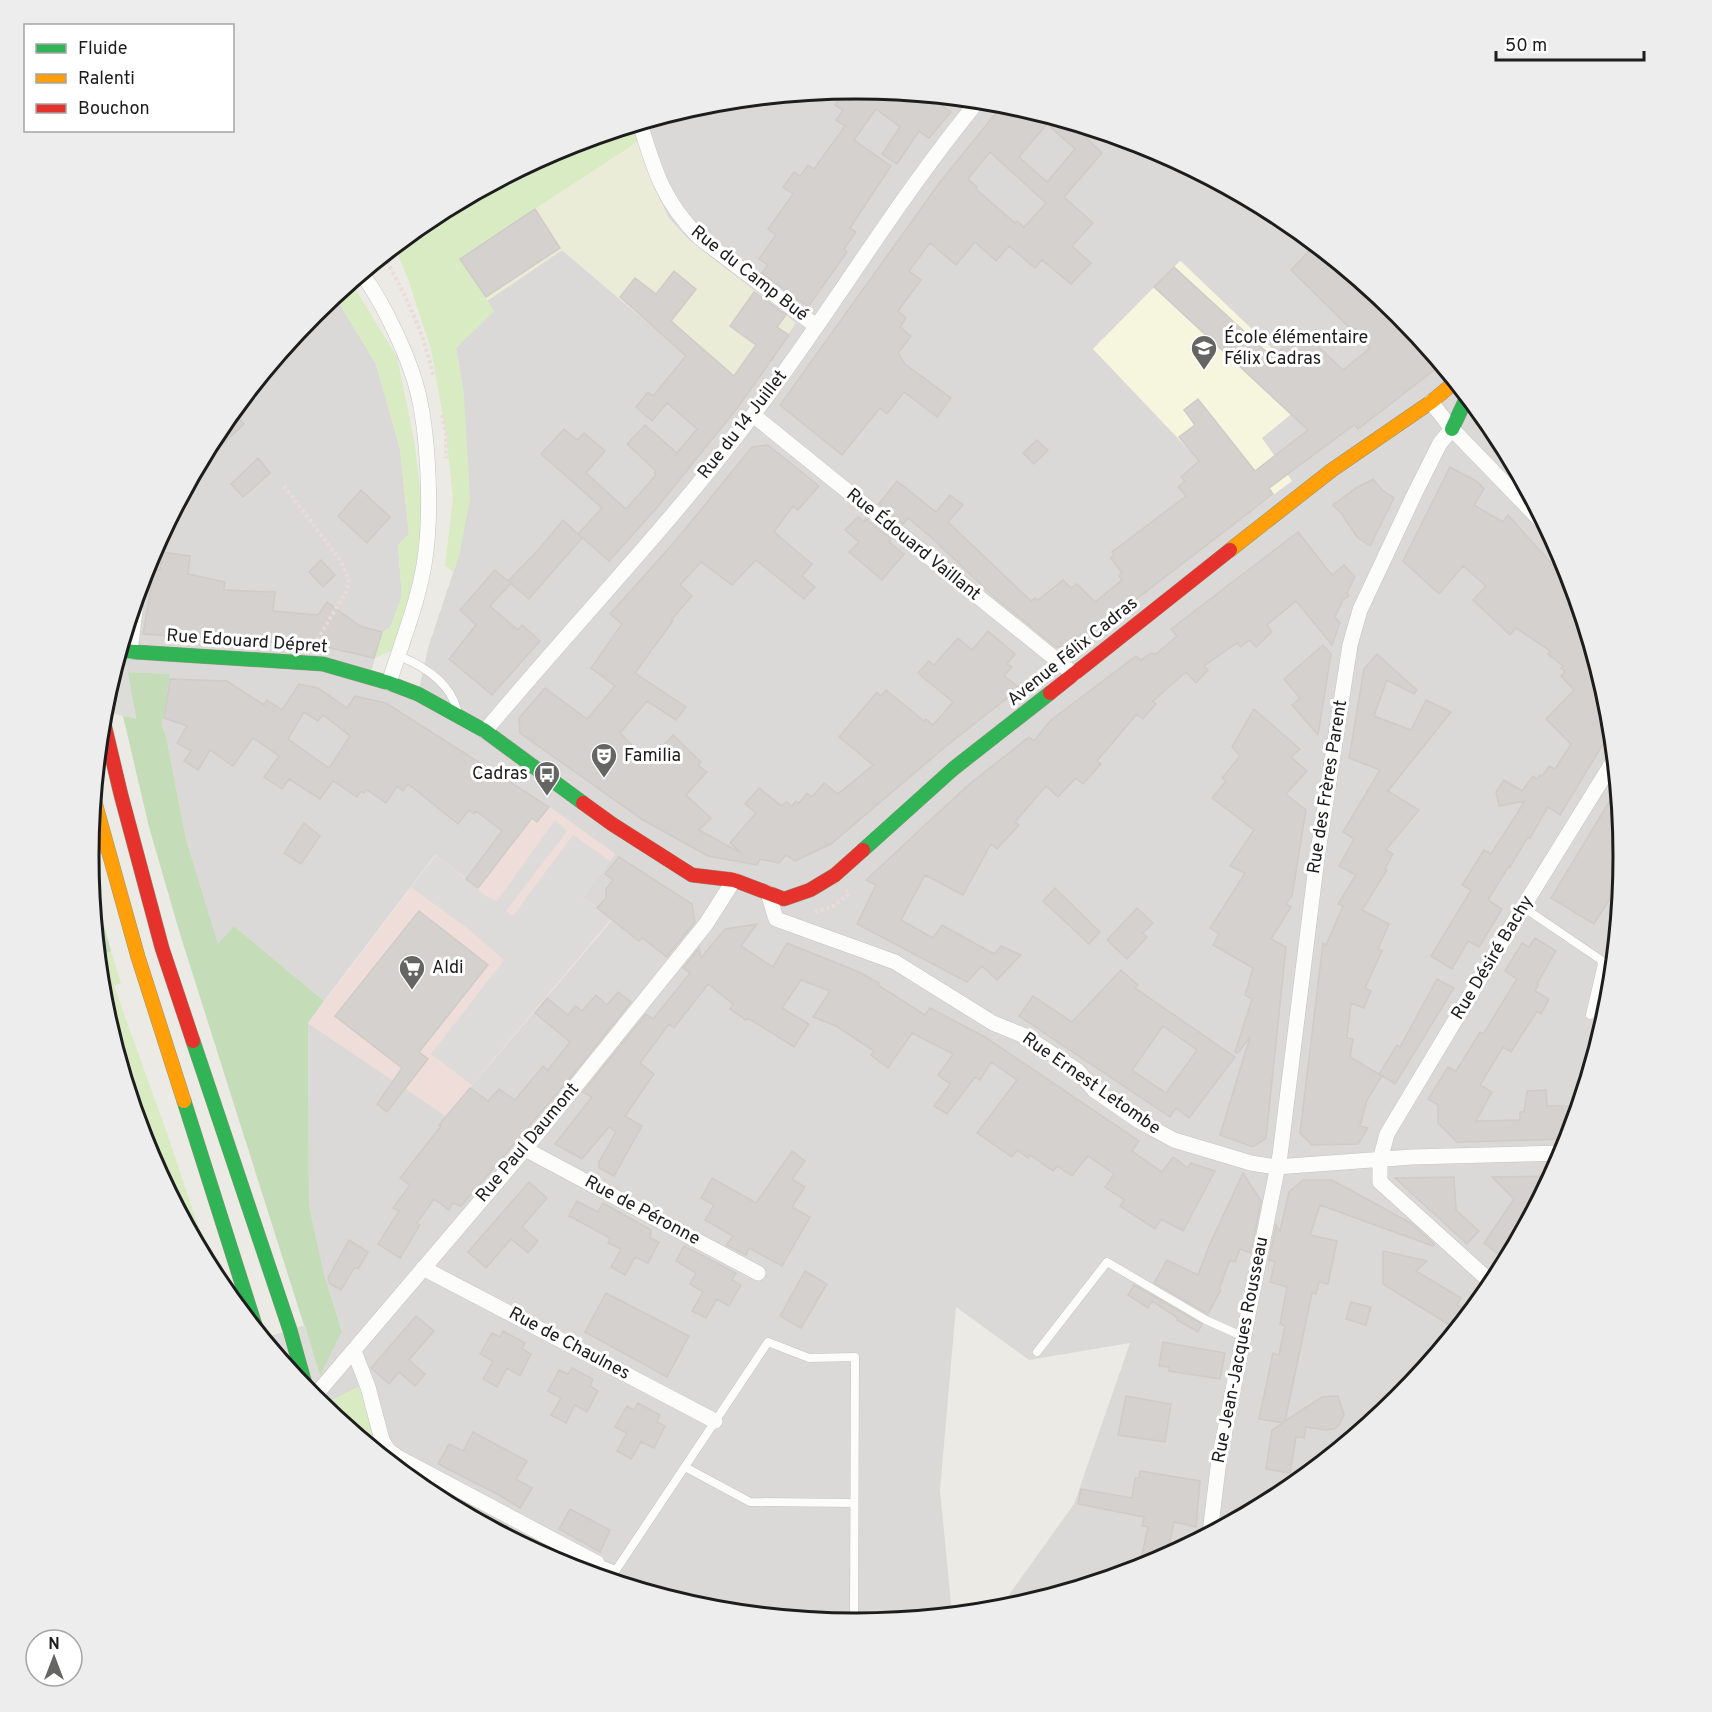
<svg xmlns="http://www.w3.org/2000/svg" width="1712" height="1712" font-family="Overpass,sans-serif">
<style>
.residential{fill:#dbd9d7;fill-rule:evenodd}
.commercial{fill:#efddd9}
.education{fill:#f6f6df}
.farmland{fill:#ebecd7}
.grass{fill:#d8ebc2}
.forest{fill:#c5dcb9}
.parking{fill:#dcdbd9}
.pier{fill:#dcdcd9}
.building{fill:#d4d1ce;stroke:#cfcbc6;stroke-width:1.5;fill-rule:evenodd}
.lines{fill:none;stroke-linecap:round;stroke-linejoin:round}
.lane-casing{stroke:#c4c4c1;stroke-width:9}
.street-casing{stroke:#c4c4c1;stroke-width:16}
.fast-casing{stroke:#93957c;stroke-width:15}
.slow-casing{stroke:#93957c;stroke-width:15}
.jam-casing{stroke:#93957c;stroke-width:15}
.path{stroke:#ebdad7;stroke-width:4;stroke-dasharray:3 3;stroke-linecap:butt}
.lane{stroke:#fcfcfb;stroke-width:8}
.street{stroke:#fcfcfb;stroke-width:15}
.fast{stroke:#30b455;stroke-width:14}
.slow{stroke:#ff9f0a;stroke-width:14}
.jam{stroke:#e5322d;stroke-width:14}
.labels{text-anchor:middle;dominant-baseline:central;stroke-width:6;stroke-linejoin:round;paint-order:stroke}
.street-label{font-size:18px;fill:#1d1d1d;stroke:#fff}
.poi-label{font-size:18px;fill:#1d1d1d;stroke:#fff;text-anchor:start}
.rim{fill:none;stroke:#1d1d1d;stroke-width:3}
</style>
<rect width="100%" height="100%" fill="#eceae5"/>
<path class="residential" d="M856,89L1006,103L1150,147L1283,218L1399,314L1494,430L1565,563L1609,707L1623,856L1609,1006L1565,1150L1494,1283L1398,1399L1282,1494L1149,1565L998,1610L1074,1504L1130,1343L1029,1360L956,1307L940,1490L952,1614L856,1623L706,1609L600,1577L533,1544L409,1477L377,1451L360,1387L328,1402L320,1376L342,1330L324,1274L309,1205L308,1023L446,1116L612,920L583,897L615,854L544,803L478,888L435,855L324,1001L234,926L218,945L186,839L166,736L162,726L170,674L127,672L123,643L147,562L218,429L314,313L335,296L376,364L400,449L409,534L398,545L402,596L390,628L382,632L370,676L418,694L428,648L460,552L464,395L456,348L494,311L487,301L562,250L742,403L688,239L668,217L655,188L635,125L707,103ZM1181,261L1317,392L1261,438L1093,349Z"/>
<path class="commercial" d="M544,803L615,854L583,897L612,919L446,1116L308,1023L436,855L478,888Z"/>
<path class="education" d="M1180,261L1318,392L1262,438L1292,481L1249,513L1093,349Z"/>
<path class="farmland" d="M640,139L655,188L668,217L688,239L796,323L742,403L562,250L487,301L460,259Z"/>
<path class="grass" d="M635,125L640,139L625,150L460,258L494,311L456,348L464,395L470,499L460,552L453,572L445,566L453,498L446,434L431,349L408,279L395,247L430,218L563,147Z
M351,282L397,357L414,440L422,502L417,563L404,619L394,650L374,658L382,632L390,628L402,596L398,545L409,534L400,449L376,364L335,296Z
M111,951L121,983L114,986L168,1136L215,1276L147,1149L103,1005L98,957Z
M360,1386L377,1451L331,1413L328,1402Z
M409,1477L519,1536L516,1540L429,1494Z"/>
<path class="forest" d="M127,672L170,674L162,726L166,736L186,839L218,944L234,926L324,1001L308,1023L309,1205L324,1274L342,1331L320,1376L180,934L149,827L123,716L136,718Z
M91,878L111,951L98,957Z"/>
<path class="parking" d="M555,820L567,831L506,911L513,916L573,835L610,861L583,897L611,919L472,1085L431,1054L504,960L471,931L411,887L436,855L486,896L497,901Z"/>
<path class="pier" d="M123,643L136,719L103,711Z
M305,1325L331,1413L313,1398L264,1338Z"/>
<path class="building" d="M856,88L945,97L940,104L951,112L929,138L919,131L897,164L882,154L900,127L876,109L854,140L891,166L850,228L856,232L844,249L847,252L808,307L762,273L768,265L759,259L776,235L768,229L793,194L783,187L794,172L800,176L808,165L814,169L845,126L836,120L843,110L835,105L846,90Z
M1004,103L1071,123L1102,153L1064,197L1093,223L1072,246L1091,263L1071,284L1042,260L1035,268L1009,246L996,261L975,242L956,265L930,243L909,271L921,280L898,311L906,318L900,327L911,336L898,353L905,364L951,398L937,417L904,392L887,414L880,408L842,455L780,405L940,182ZM1047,124L1075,149L1047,182L1019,157ZM990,152L1046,203L1024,227L1017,221L1015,223L976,189L977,187L968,179Z
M535,209L560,248L486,297L460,259Z
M1315,245L1399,314L1441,365L1358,429L1354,425L1269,488L1273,494L1074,647H1056L993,596L932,538L908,518L903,524L879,504L897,481L936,512L950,495L963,505L948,522L1031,601L1035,598L1038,600L1063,580L1071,588L1077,584L1095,602L1122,580L1119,576L1122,573L1111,558L1114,555L1112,552L1186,496L1178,487L1185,481L1181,477L1199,461L1179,437L1195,425L1184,410L1198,399L1255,471L1308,430L1154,287L1174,267L1273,358L1300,329L1343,370L1370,348L1291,270Z
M674,271L696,289L671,321L734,376L756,345L730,326L754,292L786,315L777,327L789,335L739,406L655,510L609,561L578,534L582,538L529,599L509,582L511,583L490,606L518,630L522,625L540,641L492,695L449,659L476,625L460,610L495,570L508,581L539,549L563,520L578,534L602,508L541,454L564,429L577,440L584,433L605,451L586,473L626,509L656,475L654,473L656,471L627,444L645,425L677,453L697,429L667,403L652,421L636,407L648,392L653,396L686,356L620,297L635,278L656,294Z
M233,412L244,424L207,459L204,456L218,429Z
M1037,440L1048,450L1034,464L1023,453Z
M768,445L819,486L798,510L793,506L774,532L812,564L802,576L815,587L804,599L756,560L732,585L701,562L680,585L692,596L671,620L673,621L635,673L686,707L676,720L647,701L620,733L648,761L673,735L701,762L698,765L707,772L686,795L711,818L699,830L741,853L730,843L756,813L745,804L759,788L782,806L786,802L792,806L796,801L799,803L807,793L812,797L824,783L838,794L873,765L839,737L877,692L881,696L886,690L924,721L926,719L933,725L953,702L918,673L929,661L934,665L958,638L972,650L988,631L1015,654L1007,664L1012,667L1004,676L1020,688L945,747L831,844L795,861L786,855L779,863L760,859L757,865L708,856L643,820L520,733L519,718L545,688L587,719L615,686L591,668L622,624L610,614L677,539L752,447Z
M258,458L270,473L243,497L231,484Z
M1450,467L1478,482L1484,489L1474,505L1503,522L1508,515L1572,586L1609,707L1611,731L1560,815L1548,807L1530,838L1528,837L1510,867L1509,866L1488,900L1502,909L1479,947L1468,941L1452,969L1431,956L1471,890L1462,885L1484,850L1491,854L1525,801L1499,806L1496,792L1504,780L1522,791L1533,776L1537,779L1540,775L1542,776L1549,766L1555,769L1571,744L1546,719L1574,690L1561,676L1565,672L1561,668L1563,666L1548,654L1550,651L1516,628L1510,635L1473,600L1486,586L1463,566L1439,594L1403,561Z
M1373,479L1382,490L1394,498L1370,546L1357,537L1341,513L1333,505L1356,488Z
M361,490L390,517L367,543L338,516Z
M858,517L864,522L866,519L891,539L889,542L904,554L882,580L849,552L859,542L845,530Z
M1298,532L1332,575L1344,565L1355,577L1347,593L1349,596L1343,600L1335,617L1340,623L1332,645L1296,601L1267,625L1272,632L1256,647L1249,640L1241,647L1237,643L1204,666L1208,670L1196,683L1186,672L1153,701L1156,704L1143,719L1137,714L1097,761L1101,764L1083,784L1076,778L1058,797L1046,786L1015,822L1019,825L997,849L991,844L963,895L925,875L901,920L933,938L942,925L994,954L1001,946L1021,955L997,980L982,966L967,982L857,924L876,885L866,880L967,786L1029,737L1034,741L1050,721L1136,656L1141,660L1151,653L1156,654L1177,636L1171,629Z
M162,552L190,556L188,574L225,582L224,590L275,592L273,611L318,615L327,602L360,626L382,632L374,658L318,645L143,634L154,570H160Z
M321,560L335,575L323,587L309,572Z
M1323,645L1331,654L1318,735L1292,705L1300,698L1284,679Z
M1377,654L1417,690L1414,694L1387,680L1374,716L1411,730L1426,700L1451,712L1388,791L1419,810L1386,850L1393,854L1385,869L1387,870L1362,910L1389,924L1378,949L1382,951L1365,988L1371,991L1364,1008L1351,1003L1347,1038L1353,1039L1350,1057L1382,1076L1367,1100L1360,1126L1368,1128L1358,1144L1312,1145L1300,1133L1323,943L1326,945L1343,906L1338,904L1356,875L1339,866L1354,839L1343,832L1380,770L1349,758L1364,669Z
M170,679L227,681L264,705L267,700L282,710L299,684L318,688L347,708L355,696L386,703L549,807L537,822L532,818L478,888L466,879L502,831L476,811L474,814L469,810L458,824L408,784L403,791L397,786L386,803L367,790L364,793L361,791L357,797L333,781L320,799L289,779L282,789L264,777L279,756L253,738L233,766L210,750L198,770L184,761L191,751L177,743L187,726L164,718ZM304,712L318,721L323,715L350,736L329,768L288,739Z
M1254,709L1300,749L1291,757L1307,771L1286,794L1306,810L1292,896L1286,904L1291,907L1271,939L1286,947L1266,1138L1253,1147L1220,1135L1250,1037L1238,1053L1235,1052L1252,999L1245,995L1253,968L1213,945L1219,934L1210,928L1245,873L1230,866L1254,830L1212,798L1226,781L1222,778L1240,756L1232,747Z
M1617,789L1623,856L1621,881L1594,924L1551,898Z
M304,823L320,836L301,864L284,853Z
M619,857L692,904L695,922L667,957L642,938L639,941L597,908L606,898V889L613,880L605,874Z
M1055,888L1100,932L1089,944L1043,901Z
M1137,908L1153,923L1143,933L1147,937L1127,959L1107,940Z
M419,911L488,965L419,1052L428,1059L387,1112L377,1104L402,1068L335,1016Z
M757,924L741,946L773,967L787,943L859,972L879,983L878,985L925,1015L930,1008L985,1037L1139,1141L1132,1151L1162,1172L1173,1157L1188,1168L1191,1163L1215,1171L1183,1231L1161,1219L1155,1229L1120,1206L1124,1200L1105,1187L1114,1174L1088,1156L1072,1176L1057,1166L1053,1171L1030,1155L1028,1158L1017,1150L1012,1157L977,1133L1017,1080L991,1062L980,1080L975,1077L947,1114L934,1106L950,1084L938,1075L953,1054L912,1033L888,1068L871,1055L874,1051L836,1026L813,1017L830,991L801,980L782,1008L809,1024L794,1047L748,1018L746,1020L730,1009L733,1004L708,984L674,1028L669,1024L640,1063L654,1074L625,1116L642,1126L614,1176L599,1168V1162L616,1132L609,1127L582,1159L555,1144L592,1097L583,1092L646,1014L653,1019L690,973L683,968L699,948L701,958L725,929Z
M1535,938L1556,951L1537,984L1538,985L1535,991L1549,999L1541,1014L1537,1011L1511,1052L1503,1047L1480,1085L1492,1092L1476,1121L1520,1120V1112H1524L1527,1091L1546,1090L1547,1106H1578L1568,1139L1457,1142L1438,1123V1105L1428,1099L1448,1067L1456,1071L1480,1032L1483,1034L1517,979L1505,971L1522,943L1529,947Z
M1121,970L1138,985L1135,988L1235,1057L1189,1118L1176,1108L1170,1117L1019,1016L1033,996L1072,1022ZM1163,1026L1197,1050L1166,1093L1132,1070Z
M1437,979L1454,988L1395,1084L1379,1074L1397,1045L1400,1047Z
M618,992L631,1002L566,1083L461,1206L453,1203L449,1210L434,1199L417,1223L420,1225L400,1258L378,1244L399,1211L393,1208L410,1185L400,1178L441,1126L439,1125L470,1088L488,1101L499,1089L515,1100L543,1066L548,1070L570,1042L535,1013L547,998L568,1015L575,1006L582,1011L596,995L607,1005Z
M792,1151L805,1161L792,1179L805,1187L792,1207L810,1217L782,1266L749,1248L746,1255L726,1245L733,1236L705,1220L714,1205L701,1198L712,1178L756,1203Z
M1243,1173L1261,1201L1251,1253L1240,1249L1235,1262L1230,1260L1219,1289L1221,1290L1208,1314L1154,1283L1167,1260L1198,1275L1209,1246Z
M1551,1176L1541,1194L1506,1260L1484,1243L1514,1199L1492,1177Z
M1454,1177L1456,1210L1479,1231L1467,1244L1395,1178Z
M1303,1180H1332L1411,1223L1434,1244L1433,1246L1320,1205L1310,1235L1337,1241L1328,1284L1319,1282L1316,1294L1312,1293L1285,1421L1322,1397L1338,1396L1344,1415L1339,1425L1334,1429L1325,1430L1306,1427L1304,1438L1296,1437L1290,1473L1266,1469L1272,1430L1283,1423L1259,1419L1273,1353L1279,1355L1285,1326L1280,1324L1287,1287L1270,1282L1275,1262L1269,1260L1276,1225L1280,1231L1289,1192Z
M529,1182L547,1198L522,1227L538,1241L528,1253L511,1239L486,1268L468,1252Z
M577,1201L598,1212L603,1203L651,1230L650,1238L659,1242L648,1263L635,1257L625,1275L611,1267L621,1249L608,1243L610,1238L569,1216Z
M349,1240L368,1252L358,1269L355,1267L341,1290L330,1284L328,1278Z
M684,1246L736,1273L732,1280L741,1285L729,1306L717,1299L706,1318L692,1311L703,1292L690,1284L696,1273L676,1261Z
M1383,1251L1427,1261L1416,1271L1461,1298L1457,1305L1470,1312L1456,1329L1383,1284Z
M805,1271L827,1284L801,1328L780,1316Z
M1134,1285L1202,1324L1198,1332L1177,1320L1178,1318L1152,1301L1148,1308L1128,1295Z
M606,1293L689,1336L667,1377L585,1332Z
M1351,1302L1371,1307L1366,1325L1346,1319Z
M416,1316L434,1331L409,1360L425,1374L415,1386L399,1372L389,1384L371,1368Z
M503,1331L525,1343L522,1349L531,1354L520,1376L507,1368L497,1387L483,1379L493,1361L480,1354L492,1333L500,1337Z
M1163,1342L1225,1353L1220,1379L1169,1371V1367L1159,1366Z
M572,1368L593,1379L590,1386L598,1391L587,1412L575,1405L566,1423L551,1415L561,1398L548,1391L559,1370L568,1374Z
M1126,1396L1171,1404L1165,1442L1118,1435Z
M638,1403L660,1415L657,1422L665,1426L654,1448L641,1442L631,1459L617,1451L627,1433L615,1427L627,1406L634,1410Z
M473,1432L527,1461L516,1479L532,1488L520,1508L499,1495L438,1464L449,1444L463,1451Z
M1140,1471L1200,1481L1196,1527L1174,1522L1167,1555L1149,1565L1139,1568L1148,1527L1142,1526L1144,1517L1078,1504L1081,1489L1132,1498L1135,1478H1139Z
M570,1509L610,1530L600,1552L559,1529Z"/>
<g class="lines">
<g class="lane-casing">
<path id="lane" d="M399,656C424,666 450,683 457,710
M1523,907L1601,960L1602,964L1590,1015
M1037,1352L1107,1262L1206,1320L1244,1337
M685,1467L750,1502L854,1503
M597,1563L616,1570L768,1342L809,1358L855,1357L854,1623"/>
</g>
<g class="street-casing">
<path id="street" d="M640,123C654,170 664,203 700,238L816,326
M362,274C384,303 411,361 419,397C429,443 432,519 424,565C417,606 401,644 389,683
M1431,402L1452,429L1545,525
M753,415L1074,674
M130,652L137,594
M485,731C571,628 664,531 746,424C827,319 894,203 978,101
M768,893L776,919L895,962L993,1023L1025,1036L1078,1071L1094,1090L1139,1121L1174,1140L1251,1163L1276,1167L1412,1157L1563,1153
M525,1149L758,1273
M423,1268L715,1421
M1493,1284L1380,1182V1160L1387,1134L1523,907L1614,760
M354,1351L368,1387L382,1440L388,1450L399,1458L597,1563
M313,1398L525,1149L706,924L734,880
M1210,1533L1219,1460L1280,1155L1317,858L1350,645L1360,610L1415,493L1440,443L1452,429"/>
</g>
<g class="fast-casing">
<path id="fast" d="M1452,429L1467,397
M120,651L323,664L389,683L418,694L485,731L583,803
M863,850L953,769L1050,693
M193,1041L290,1330L307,1391
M184,1101L256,1328"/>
</g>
<g class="slow-casing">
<path id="slow" d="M1230,550L1332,470L1431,402L1455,382
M94,799L138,957L184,1101"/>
</g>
<g class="jam-casing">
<path id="jam" d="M1050,693L1230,550
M102,715L121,795L162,948L193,1041
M583,803L612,824L692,875L734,880L784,899L810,890L835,875L863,850"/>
</g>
<path class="path" d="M384,256C405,295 424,331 433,376
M442,415L446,434V458
M284,486L340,560L349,580L346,592L314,645
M815,912L832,907L849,894L846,890"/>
<use href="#lane" class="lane"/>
<use href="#street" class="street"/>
<use href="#fast" class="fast"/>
<use href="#slow" class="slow"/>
<use href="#jam" class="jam"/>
</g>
<defs>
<g id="school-pin" transform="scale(1.35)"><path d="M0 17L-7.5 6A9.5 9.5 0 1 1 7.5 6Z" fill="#656563" stroke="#fff"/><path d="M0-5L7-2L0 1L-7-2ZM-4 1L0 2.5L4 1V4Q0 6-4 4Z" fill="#fff"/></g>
<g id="theatre-pin" transform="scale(1.35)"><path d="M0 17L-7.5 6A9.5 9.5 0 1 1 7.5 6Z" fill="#656563" stroke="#fff"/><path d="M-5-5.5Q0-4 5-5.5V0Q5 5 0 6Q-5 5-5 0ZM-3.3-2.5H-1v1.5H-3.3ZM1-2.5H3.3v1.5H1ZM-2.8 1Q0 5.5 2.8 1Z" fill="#fff"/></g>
<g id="bus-pin" transform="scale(1.35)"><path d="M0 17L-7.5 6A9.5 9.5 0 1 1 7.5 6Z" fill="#656563" stroke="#fff"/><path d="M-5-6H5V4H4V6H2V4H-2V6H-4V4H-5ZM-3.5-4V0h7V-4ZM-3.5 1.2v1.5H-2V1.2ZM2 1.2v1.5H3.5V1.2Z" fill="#fff"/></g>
<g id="supermarket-pin" transform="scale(1.35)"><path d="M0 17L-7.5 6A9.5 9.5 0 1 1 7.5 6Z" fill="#656563" stroke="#fff"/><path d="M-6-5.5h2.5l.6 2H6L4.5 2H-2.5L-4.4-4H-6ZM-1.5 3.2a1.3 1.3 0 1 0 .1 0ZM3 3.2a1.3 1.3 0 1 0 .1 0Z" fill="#fff"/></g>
</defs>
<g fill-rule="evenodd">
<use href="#school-pin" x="1204" y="348"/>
<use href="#theatre-pin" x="604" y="756"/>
<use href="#bus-pin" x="547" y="774"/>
<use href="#supermarket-pin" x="412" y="968"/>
</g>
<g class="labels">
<g class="street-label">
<text transform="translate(749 274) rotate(38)">Rue du Camp Bué</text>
<text transform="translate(743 425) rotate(-52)">Rue du 14 Juillet</text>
<text transform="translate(913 545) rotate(39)">Rue Édouard Vaillant</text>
<text transform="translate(247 642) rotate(4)">Rue Edouard Dépret</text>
<text transform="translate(1073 652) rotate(-39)">Avenue Félix Cadras</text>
<text transform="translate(1328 787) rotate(-81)">Rue des Frères Parent</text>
<text transform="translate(1493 958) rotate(-59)">Rue Désiré Bachy</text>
<text transform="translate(1091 1084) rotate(35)">Rue Ernest Letombe</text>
<text transform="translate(528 1143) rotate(-50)">Rue Paul Daumont</text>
<text transform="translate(642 1211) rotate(28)">Rue de Péronne</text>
<text transform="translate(569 1344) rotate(28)">Rue de Chaulnes</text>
<text transform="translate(1241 1350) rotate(-79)">Rue Jean-Jacques Rousseau</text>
</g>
<g class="poi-label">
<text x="1224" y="338">École élémentaire<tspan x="1224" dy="21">Félix Cadras</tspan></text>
<text x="624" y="756">Familia</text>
<text x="528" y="774" text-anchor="end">Cadras</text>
<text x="432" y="968">Aldi</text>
</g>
</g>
<path d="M0 0H1712V1712H0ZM99 856a757 757 0 1 1 1514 0a757 757 0 1 1-1514 0Z" fill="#ededed" fill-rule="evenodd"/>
<path class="rim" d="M99 856a757 757 0 1 1 1514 0a757 757 0 1 1-1514 0Z"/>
<rect x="24" y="24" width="210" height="108" fill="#ffffff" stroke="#a5a5a5" stroke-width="1.5"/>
<rect x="36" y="44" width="30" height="9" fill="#30b455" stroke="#a5a5a5" stroke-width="1.5"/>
<text x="78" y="54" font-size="18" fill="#1d1d1d">Fluide</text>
<rect x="36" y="74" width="30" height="9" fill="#ff9f0a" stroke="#a5a5a5" stroke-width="1.5"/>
<text x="78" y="84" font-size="18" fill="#1d1d1d">Ralenti</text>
<rect x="36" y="104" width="30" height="9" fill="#e5322d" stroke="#a5a5a5" stroke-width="1.5"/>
<text x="78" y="114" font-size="18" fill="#1d1d1d">Bouchon</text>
<g transform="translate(54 1658)"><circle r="28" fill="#ffffff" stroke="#a5a5a5" stroke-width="1.5"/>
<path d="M0-4.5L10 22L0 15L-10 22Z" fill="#656563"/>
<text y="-9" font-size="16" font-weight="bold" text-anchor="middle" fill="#1d1d1d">N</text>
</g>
<path d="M1496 51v9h148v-9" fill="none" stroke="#1d1d1d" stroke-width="3"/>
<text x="1505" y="51" font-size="18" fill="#1d1d1d" stroke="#ffffff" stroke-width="4.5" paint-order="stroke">50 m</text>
</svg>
